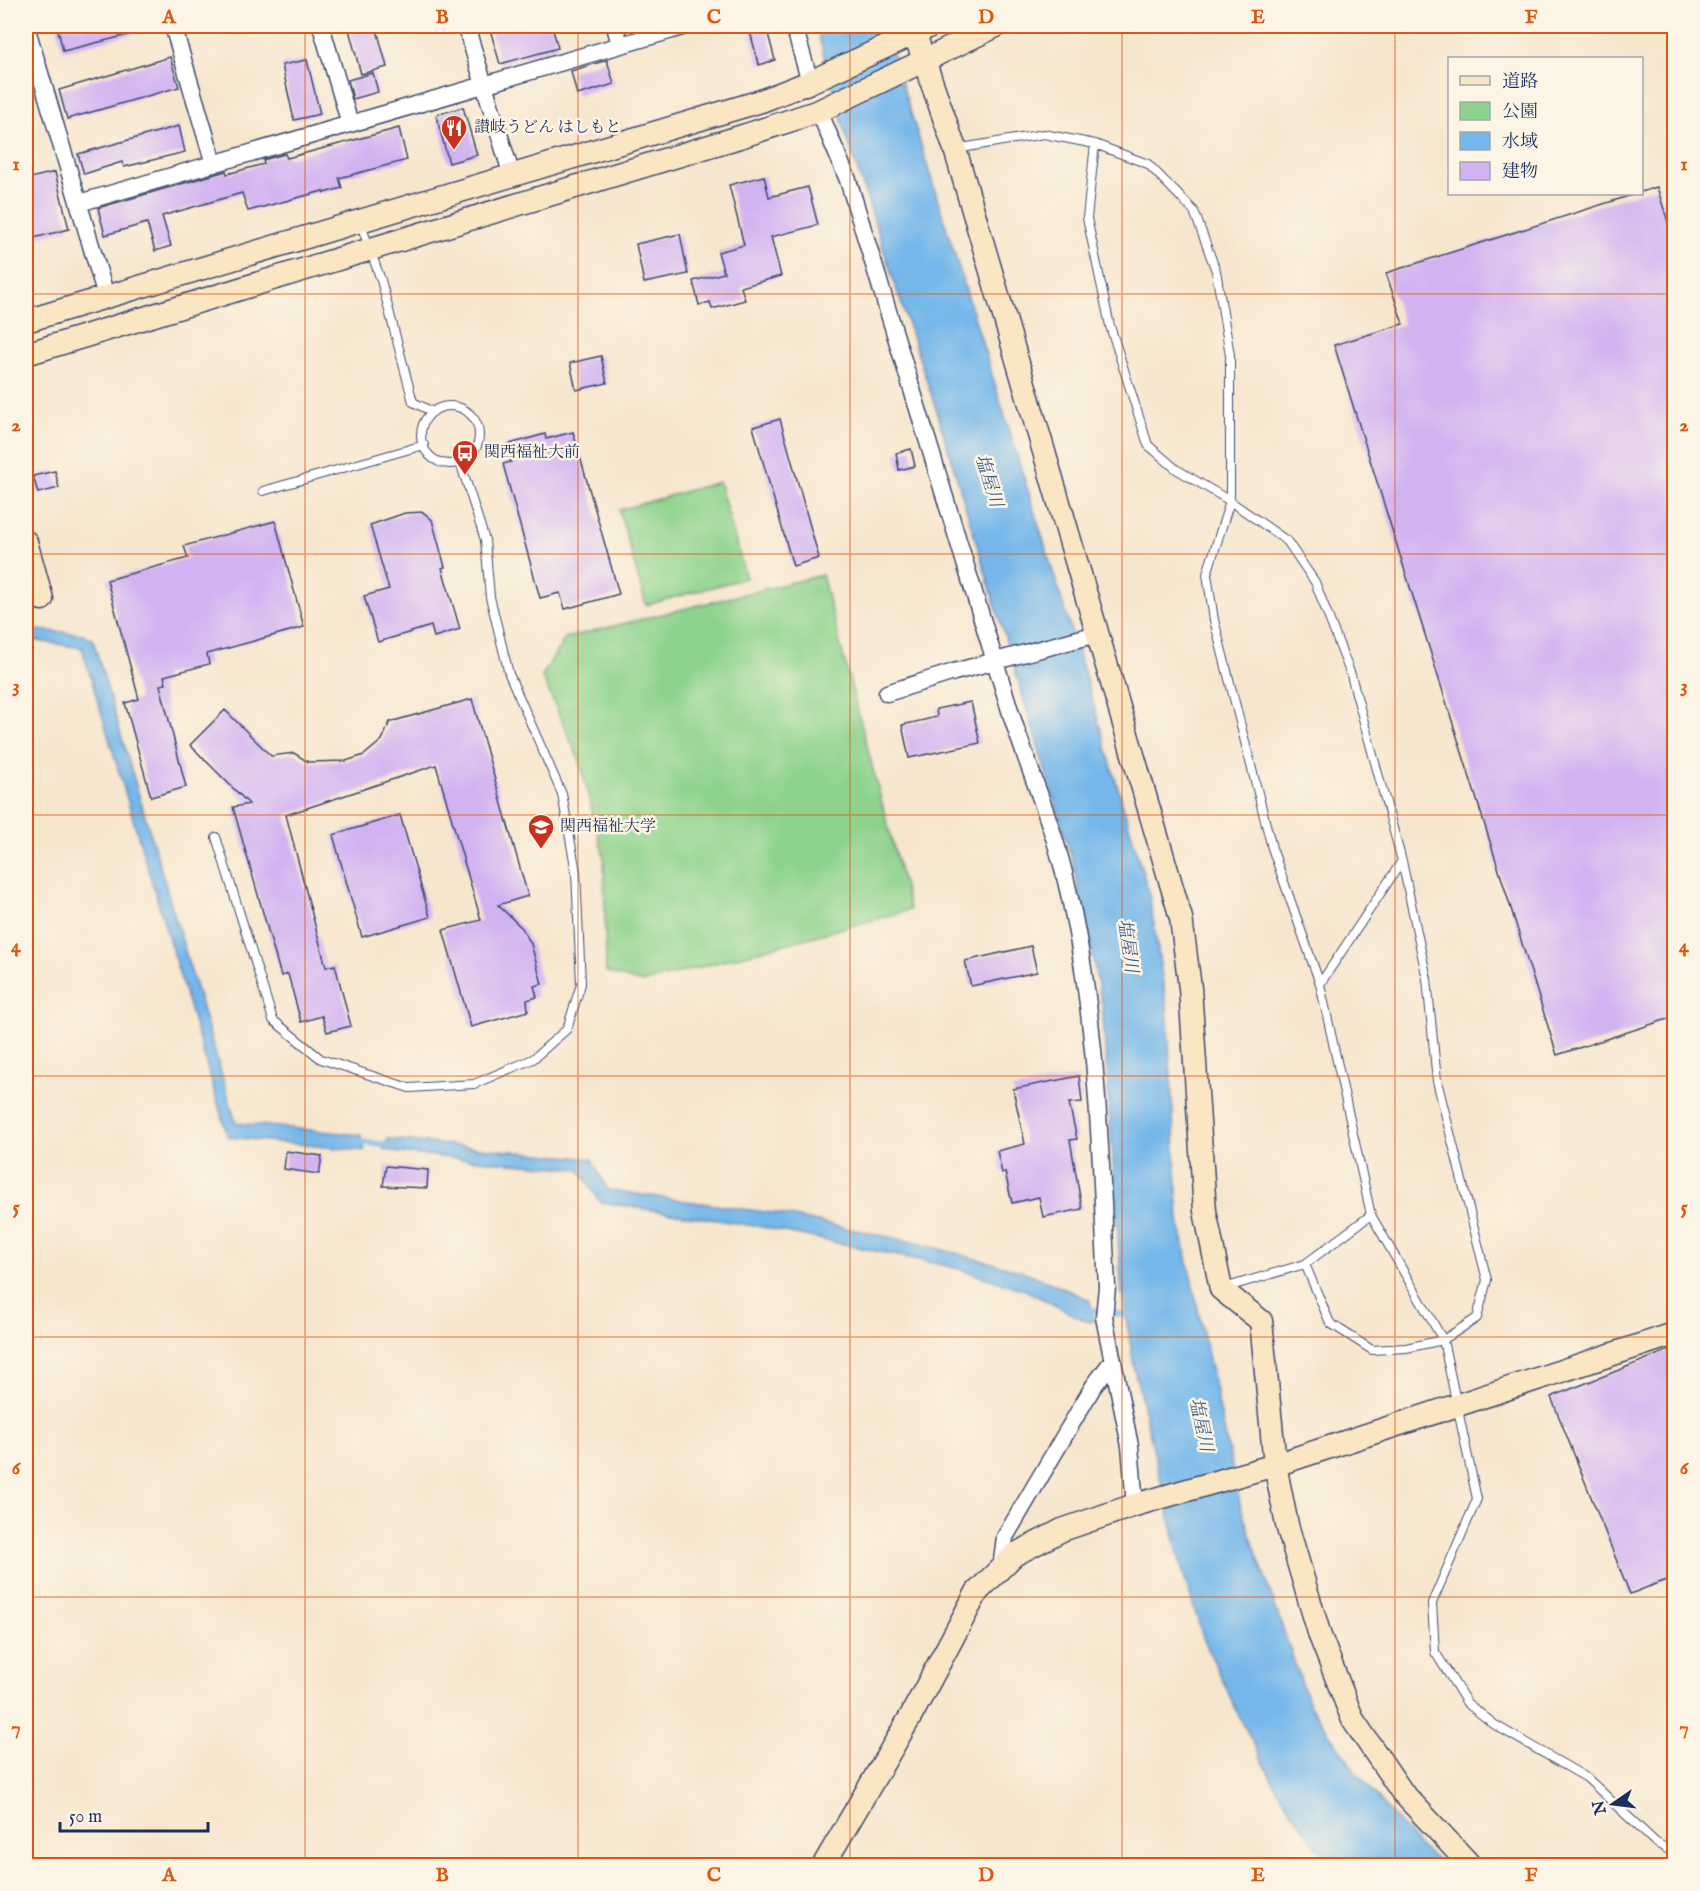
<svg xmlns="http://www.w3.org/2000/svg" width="1700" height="1891" font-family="'IM FELL English','Noto Serif JP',serif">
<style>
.green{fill:#8ed38d;stroke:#548176;stroke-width:1.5}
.water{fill:#75b7ea;stroke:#4873a4;stroke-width:1.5}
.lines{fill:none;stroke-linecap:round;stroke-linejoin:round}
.stream{stroke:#75b7ea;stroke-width:6}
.building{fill:#d2b3f2}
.lane-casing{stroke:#3c4a6f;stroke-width:10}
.street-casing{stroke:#3c4a6f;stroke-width:19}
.secondary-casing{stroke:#3c4a6f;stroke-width:25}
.lane{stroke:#fff;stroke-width:8}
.street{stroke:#fff;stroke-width:16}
.secondary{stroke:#fbe6c4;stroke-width:22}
.grid{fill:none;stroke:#de5710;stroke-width:1.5;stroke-opacity:0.55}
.labels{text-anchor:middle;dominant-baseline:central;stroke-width:5;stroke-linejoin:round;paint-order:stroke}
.poi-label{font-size:16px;fill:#1b2f5e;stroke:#fcf5e5;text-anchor:start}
.water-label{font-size:18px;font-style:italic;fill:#365888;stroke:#fcf5e5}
.neatline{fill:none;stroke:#de5710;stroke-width:2}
.grid-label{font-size:20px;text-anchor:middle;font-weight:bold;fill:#de5710}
</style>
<rect width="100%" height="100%" fill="#fcf5e5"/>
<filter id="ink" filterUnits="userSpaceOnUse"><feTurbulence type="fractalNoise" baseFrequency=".0167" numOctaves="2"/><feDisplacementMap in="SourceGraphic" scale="12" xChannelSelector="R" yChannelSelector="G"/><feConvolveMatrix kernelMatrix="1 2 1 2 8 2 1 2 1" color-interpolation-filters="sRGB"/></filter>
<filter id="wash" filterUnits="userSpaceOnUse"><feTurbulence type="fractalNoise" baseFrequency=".008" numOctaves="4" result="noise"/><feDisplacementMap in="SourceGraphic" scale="24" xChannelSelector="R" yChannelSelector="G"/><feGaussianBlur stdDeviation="1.35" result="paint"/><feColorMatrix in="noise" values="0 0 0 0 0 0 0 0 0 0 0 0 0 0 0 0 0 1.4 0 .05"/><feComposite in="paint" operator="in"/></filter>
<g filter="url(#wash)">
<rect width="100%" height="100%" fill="#f7e6ce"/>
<path class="green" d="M719,482L746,578L646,605L619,510Z
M822,575L910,910L642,983L606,972L604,858L580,762L542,676L565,638Z"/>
<path class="water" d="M816,26H884L1081,662L1149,894L1167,1009L1179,1221L1241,1508L1309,1704L1355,1771L1420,1847L1443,1865H1333L1310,1838L1278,1791L1239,1716L1204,1640L1181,1566L1135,1372L1122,1293L1102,1004L1073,862L937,412L845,132Z
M26,629L83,634L93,640L236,1123L361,1135L365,1151L228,1137L82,648L26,639Z
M388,1139L592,1159L608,1190L779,1214L922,1244L1028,1273L1090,1300L1093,1321L1088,1322L1025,1290L952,1267L762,1227L600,1202L579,1169L399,1153L383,1149Z"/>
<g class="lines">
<path class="stream" d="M357,1142L391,1145
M1086,1309L1132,1316"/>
</g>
<g id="blocks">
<path class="building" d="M57,26H143L144,31L63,51Z
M348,26H376L387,67L361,74Z
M489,26H552L558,48L500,64Z
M759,26H766L775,60L759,65L749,28Z
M170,57L179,87L67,119L59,90Z
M307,60L320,114L294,120L282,65Z
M607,60L614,84L577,95L571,71Z
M373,73L378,92L353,99L348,80Z
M463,107L477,155L449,163L436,115Z
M179,126L185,152L124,167L122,162L84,174L78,154Z
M399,128L407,160L339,178L342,188L324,193L323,191L248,211L242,193L162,216L171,246L155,251L147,223L105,235L98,208L226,171L227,174L264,164L263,160L285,154L287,158Z
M55,172L69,229L26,240V179Z
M764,176L769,197L808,187L818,225L771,237L781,276L741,287L745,300L712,309L710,302L699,305L693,281L724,273L718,252L744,245L729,185Z
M1657,187L1674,241V1017L1557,1055L1334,345L1403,324L1386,273Z
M680,234L688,274L644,283L636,244Z
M601,356L607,383L576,390L570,363Z
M780,419L819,558L793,566L753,427Z
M573,432L619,594L565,609L560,593L540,598L503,464L511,462L506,445L545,434L546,439Z
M911,449L915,466L899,470L896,453Z
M55,471L59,488L38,493L33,476Z
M423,512L432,520L445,567L442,568L460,629L434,637L431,626L378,642L364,596L389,589L370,525L405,513Z
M275,521L304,627L207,654L209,664L164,676L166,684L160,685L186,787L151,797L125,703L139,699L107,580L188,558L184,546Z
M472,699L528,896L498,905L522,928L531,944L542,984L534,986L537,997L527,1000L528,1011L471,1027L443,930L481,920L436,765L286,815L326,967L335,965L351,1026L327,1032L322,1016L301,1022L288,974L281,976L233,807L249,804L190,745L225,710L271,756L294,753L308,762L346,761L364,755L382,740L390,722Z
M971,702L980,743L909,758L902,725L937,717L936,709Z
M400,815L430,917L362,937L333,835Z
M1031,946L1037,972L971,986L965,961Z
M1079,1076L1082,1102L1069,1103L1077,1139L1070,1140L1082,1209L1043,1217L1039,1197L1012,1203L1005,1172L1002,1173L997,1151L1025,1144L1013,1089Z
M286,1151L322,1156L319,1174L284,1169Z
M386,1166L428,1170L427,1188L383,1186Z
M1674,1348V1577L1630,1594L1551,1397Z"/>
</g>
</g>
<g filter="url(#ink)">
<use href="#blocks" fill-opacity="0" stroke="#3c4a6f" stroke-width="1.5"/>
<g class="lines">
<g class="lane-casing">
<path id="lane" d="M1095,144L1087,218L1110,326L1148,445L1176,469L1230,501L1287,541L1315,582L1351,675L1402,861L1427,979L1437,1081L1487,1280L1477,1318L1443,1340L1406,1348L1372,1350L1330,1323L1305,1264
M956,149L1044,134L1095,144L1148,164L1194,211L1216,271L1230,355V501L1207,574L1214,620L1272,848L1320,984L1371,1215L1443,1340L1477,1499L1432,1603L1435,1652L1467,1703L1495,1725L1587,1778L1655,1842L1674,1853
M360,222L381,280L413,402L433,412
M421 435a29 29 0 1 1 58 0a29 29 0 1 1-58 0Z
M263,491L424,445
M216,837L273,1020L321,1059L409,1088L474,1084L533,1059L567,1029L581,984L576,872L562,794L509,674L490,597L485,540L460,462
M1320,984L1402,861
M1224,1288L1305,1264L1371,1215"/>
</g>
<g class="street-casing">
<path id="street" d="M26,26L106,296
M173,26L214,164
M321,26L350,124
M466,26L512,176
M615,26L620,45
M794,26L810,82
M819,111L848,180L1012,717C1030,772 1053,825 1066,881C1098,1013 1100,1152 1107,1287L1104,1317L1130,1446L1135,1505
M79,203L686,26
M887,693L954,672L1097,634
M1001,1568L1005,1537L1093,1387L1113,1360"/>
</g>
<g class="secondary-casing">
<path id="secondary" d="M912,26L955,149L1181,918L1190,988L1205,1211L1221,1289L1261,1321L1275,1465L1287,1525L1320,1636L1353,1720L1402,1792L1471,1866
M26,321L761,101L810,82L930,26
M26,354L746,135L819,111L996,26
M26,542L42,599
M823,1866L912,1714L977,1592L1014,1555L1062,1530L1135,1505L1275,1465L1674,1334"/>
</g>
<use href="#lane" class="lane"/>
<use href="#street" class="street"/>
<use href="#secondary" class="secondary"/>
</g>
</g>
<path class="grid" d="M305,26V1866M578,26V1866M850,26V1866M1122,26V1866M1395,26V1866M26,294H1674M26,554H1674M26,815H1674M26,1076H1674M26,1337H1674M26,1597H1674"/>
<defs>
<g id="restaurant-pin" transform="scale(1.35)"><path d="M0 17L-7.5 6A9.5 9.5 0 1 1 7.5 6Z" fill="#c8321e" stroke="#fcf5e5"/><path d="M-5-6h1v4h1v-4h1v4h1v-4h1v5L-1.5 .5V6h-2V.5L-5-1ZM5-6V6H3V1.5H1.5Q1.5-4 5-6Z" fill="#fff"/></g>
<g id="bus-pin" transform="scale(1.35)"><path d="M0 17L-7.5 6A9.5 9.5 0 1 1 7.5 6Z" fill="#c8321e" stroke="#fcf5e5"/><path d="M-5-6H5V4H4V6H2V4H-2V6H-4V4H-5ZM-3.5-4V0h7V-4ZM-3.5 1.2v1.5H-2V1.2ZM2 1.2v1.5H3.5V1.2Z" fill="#fff"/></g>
<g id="university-pin" transform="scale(1.35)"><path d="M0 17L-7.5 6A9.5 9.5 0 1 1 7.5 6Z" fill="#c8321e" stroke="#fcf5e5"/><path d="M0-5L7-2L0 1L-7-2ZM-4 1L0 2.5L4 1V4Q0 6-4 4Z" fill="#fff"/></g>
</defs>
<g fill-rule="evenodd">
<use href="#restaurant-pin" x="454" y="128"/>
<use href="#bus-pin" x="465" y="453"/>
<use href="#university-pin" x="541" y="827"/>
</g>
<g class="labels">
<g class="poi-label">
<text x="474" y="128">讃岐うどん はしもと</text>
<text x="484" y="453">関西福祉大前</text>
<text x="560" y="827">関西福祉大学</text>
</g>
<g class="water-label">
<text transform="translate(988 481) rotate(73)">塩屋川</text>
<text transform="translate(1127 946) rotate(82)">塩屋川</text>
<text transform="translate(1200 1425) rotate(78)">塩屋川</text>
</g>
</g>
<rect width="1700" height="1891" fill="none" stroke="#fcf5e5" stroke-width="66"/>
<rect x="1448" y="57" width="195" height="138" fill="#fcf5e5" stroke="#a2a6af" stroke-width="1.5"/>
<rect x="1460" y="76" width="30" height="9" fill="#fbe6c4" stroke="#a2a6af" stroke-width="1.5"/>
<text x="1502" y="87" font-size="18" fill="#1b2f5e">道路</text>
<rect x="1460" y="102" width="30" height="18" fill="#8ed38d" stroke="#a2a6af" stroke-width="1.5"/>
<text x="1502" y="117" font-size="18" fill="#1b2f5e">公園</text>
<rect x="1460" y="132" width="30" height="18" fill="#75b7ea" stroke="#a2a6af" stroke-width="1.5"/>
<text x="1502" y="147" font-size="18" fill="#1b2f5e">水域</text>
<rect x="1460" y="162" width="30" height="18" fill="#d2b3f2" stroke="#a2a6af" stroke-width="1.5"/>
<text x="1502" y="177" font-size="18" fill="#1b2f5e">建物</text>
<g transform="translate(1613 1804) rotate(256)" stroke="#fcf5e5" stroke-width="4.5" paint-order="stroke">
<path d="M0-4.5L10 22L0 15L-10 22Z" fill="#1b2f5e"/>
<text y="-9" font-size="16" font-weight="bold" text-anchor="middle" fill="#1b2f5e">N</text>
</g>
<path d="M60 1822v9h148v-9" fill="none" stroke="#1b2f5e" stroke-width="3"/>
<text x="69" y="1822" font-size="18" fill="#1b2f5e" stroke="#fcf5e5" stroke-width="4.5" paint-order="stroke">50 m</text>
<rect x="33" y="33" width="1634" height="1825" class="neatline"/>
<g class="grid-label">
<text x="169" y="23">A</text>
<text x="442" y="23">B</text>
<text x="714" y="23">C</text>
<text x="986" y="23">D</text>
<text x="1258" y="23">E</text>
<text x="1531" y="23">F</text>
<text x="16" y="170">1</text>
<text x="1684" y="170">1</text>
<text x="16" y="431">2</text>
<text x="1684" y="431">2</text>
<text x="16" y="692">3</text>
<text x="1684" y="692">3</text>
<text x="16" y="952">4</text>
<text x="1684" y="952">4</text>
<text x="16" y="1213">5</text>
<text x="1684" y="1213">5</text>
<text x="16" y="1474">6</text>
<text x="1684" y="1474">6</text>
<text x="16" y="1734">7</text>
<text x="1684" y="1734">7</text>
<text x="169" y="1881">A</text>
<text x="442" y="1881">B</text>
<text x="714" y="1881">C</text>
<text x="986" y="1881">D</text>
<text x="1258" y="1881">E</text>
<text x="1531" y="1881">F</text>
</g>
</svg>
